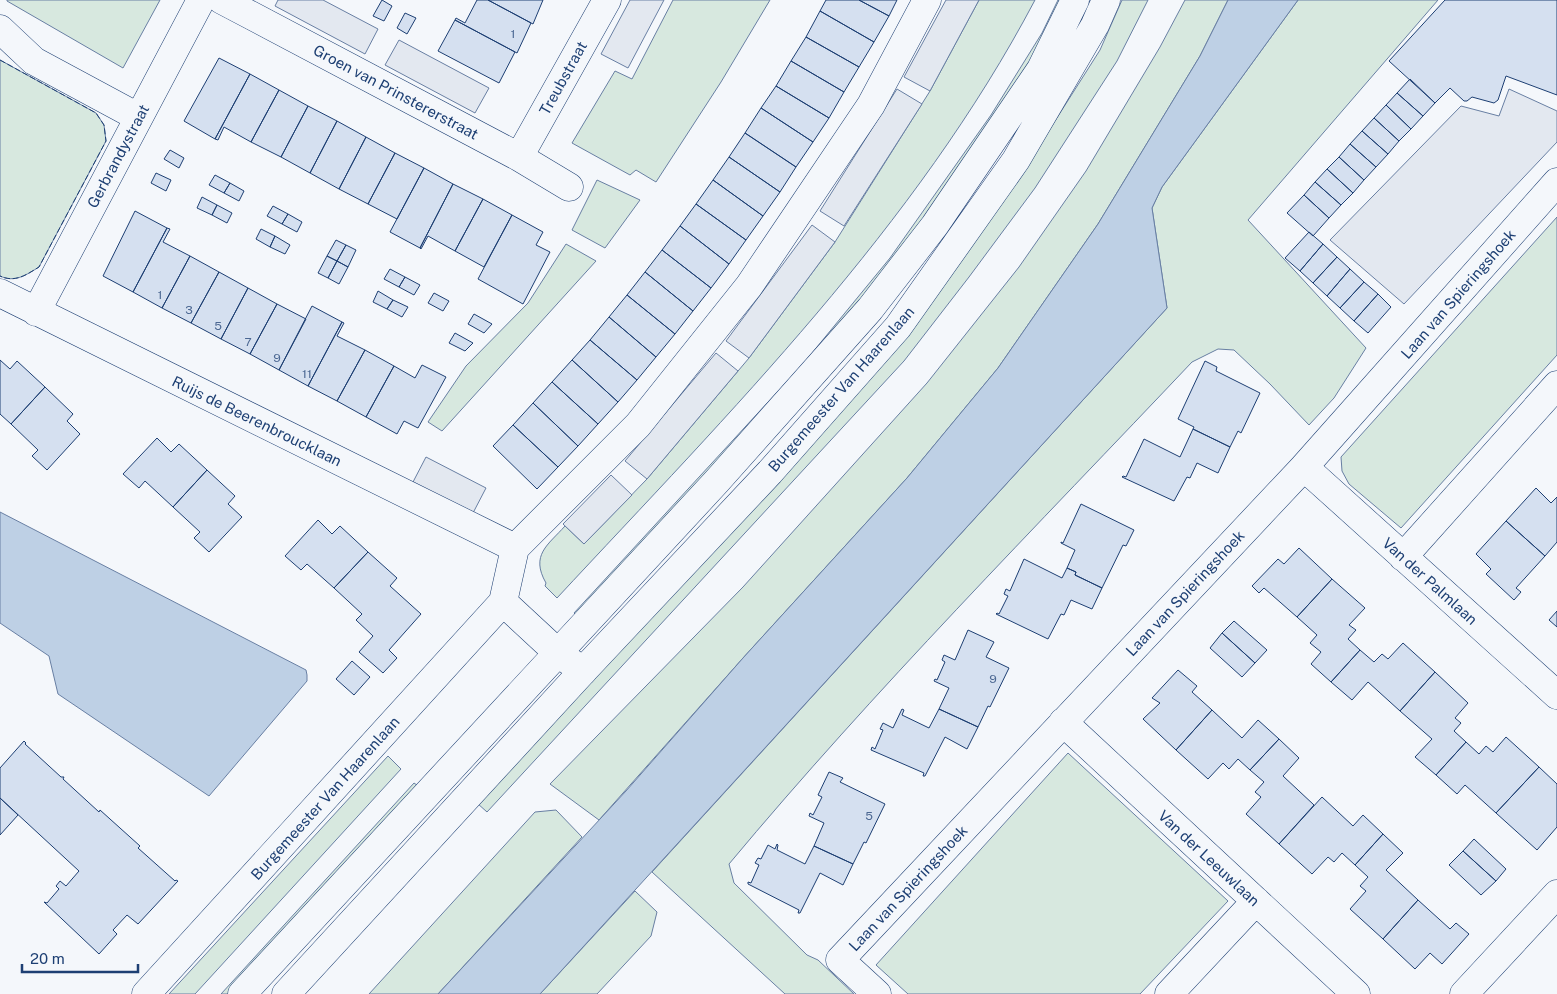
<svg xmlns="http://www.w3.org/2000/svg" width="1557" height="994" font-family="'Public Sans',sans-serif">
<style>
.green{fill:#d7e8df;stroke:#687fa3}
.parking{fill:#e3e8f0;stroke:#687fa3}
.water{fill:#bed0e5;stroke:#687fa3}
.building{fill:#d5e0f0;stroke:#1d3f73}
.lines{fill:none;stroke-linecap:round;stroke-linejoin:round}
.minor-casing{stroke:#1d3f73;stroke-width:29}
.secondary-casing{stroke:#1d3f73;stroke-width:29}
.minor{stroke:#f4f7fb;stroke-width:28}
.secondary{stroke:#f4f7fb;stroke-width:28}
.fence{stroke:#1d3f73;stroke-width:1;stroke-dasharray:6 2.5;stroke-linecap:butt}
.labels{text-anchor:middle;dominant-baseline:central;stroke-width:4;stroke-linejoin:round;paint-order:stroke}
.number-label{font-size:12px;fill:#4b6792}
.street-label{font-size:15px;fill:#1d3f73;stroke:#f4f7fb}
</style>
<rect width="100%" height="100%" fill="#f4f7fb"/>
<path class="green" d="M7,0H160L123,68L7,1Z
M673,0H770L721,82L656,182L636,170L630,175L572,143L615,71L632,79Z
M979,0H1035C916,226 730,412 557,598L545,586L546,583C530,555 548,545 565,526L584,544L647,479L749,358L835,242L930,91Z
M1058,0H1065L1047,38L995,120L894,263L807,370L578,617L574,613L803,364L890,258L991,115L1042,33Z
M1122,0H1148L1117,61L1035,188L969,277L904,361L487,812L477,803L1020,176L1100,50Z
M1185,0H1228L1200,56L1098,224L998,368L907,478L743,658L599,820L550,784L743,587L927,383L1019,267L1086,171L1160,47Z
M1298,0H1438L1248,220L1366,348L1334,398L1309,425L1270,384L1234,350L1218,349L1192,362C1036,527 875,689 729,864L734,883L807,955L818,960L854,994H785L652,872L1167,308L1152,208L1162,187Z
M0,60L96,113L104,125L106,141L39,267C26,275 15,283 0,276Z
M597,180L640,200L605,248L572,230Z
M1557,217V355L1401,528L1349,484L1342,471L1341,457Z
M566,244L596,261L442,431L428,422L466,366L528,303Z
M1068,753L1228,901L1140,994H908L876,965Z
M388,756L401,769L195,994H169Z
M414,783L421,788L232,994H221Z
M556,810L582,837L438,994H369L535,812Z
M635,891L657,912L651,936L597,994H540Z"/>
<path class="parking" d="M278,0H323L378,29L365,54L275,6Z
M630,0H664L628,68L601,54Z
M946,0H979L930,91L904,77Z
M399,40L489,88L475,113L385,65Z
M897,89L922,104L844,226L820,211Z
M1509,89L1557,111V142L1404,304L1330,240L1461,106L1499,116Z
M812,225L835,242L749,358L726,341Z
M716,353L738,371L647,479L625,461Z
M426,457L486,488L473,513L413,482Z
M611,475L632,495L584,544L563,524Z"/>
<path class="water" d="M1228,0H1298L1162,187L1152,208L1167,308L540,994H438L626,791L743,658L907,478L998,368L1098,224L1200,56Z
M0,512L306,670L307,675V681L209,796L58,694L49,656L0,623Z"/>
<path class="building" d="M382,0L392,6L384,21L373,16Z
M477,0H488L531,23L517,53L455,20L456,18L465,23Z
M488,0H543L533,24Z
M826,0H859L889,16L874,42L820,11Z
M859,0H897L889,16Z
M1445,0H1557V95L1506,76L1498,100L1494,103L1472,97L1467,101H1464L1450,88L1435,103L1389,61Z
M820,11L874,42L859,67L806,37Z
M405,13L416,18L407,34L397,28Z
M455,20L515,52L499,83L438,51Z
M806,37L859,67L844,92L791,61Z
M219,58L250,74L215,139L184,121Z
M791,61L844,92L829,118L776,86Z
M250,74L279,90L251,142L224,127L218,140L215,139Z
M1410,79L1435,103L1423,116L1397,93Z
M776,86L829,118L813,142L761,108Z
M279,90L308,106L281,157L251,142Z
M1397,93L1423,116L1411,129L1386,105Z
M1386,105L1411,129L1399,141L1374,118Z
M308,106L337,121L310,173L281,157Z
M761,108L813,142L796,167L745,133Z
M1374,118L1399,141L1388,154L1362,131Z
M337,121L366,137L339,189L310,173Z
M1362,131L1388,154L1376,167L1350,144Z
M745,133L796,167L780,192L729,157Z
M366,137L395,153L368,204L339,189Z
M1350,144L1376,167L1364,180L1339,157Z
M170,150L184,158L179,168L164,159Z
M395,153L424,168L397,219L368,204Z
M729,157L780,192L763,216L713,180Z
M1339,157L1364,180L1353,193L1327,169Z
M424,168L453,184L420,248L390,232Z
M1327,169L1353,193L1341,205L1315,182Z
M156,173L171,180L166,191L151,183Z
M215,175L230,183L224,193L209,185Z
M713,180L763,216L746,240L696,204Z
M1315,182L1341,205L1329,218L1304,195Z
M230,183L244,191L239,201L224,193Z
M453,184L483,199L455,251L428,236L421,249L420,248Z
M1304,195L1329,218L1313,236L1287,213Z
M202,197L217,205L212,215L197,208Z
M483,199L512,215L484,267L455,251Z
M696,204L746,240L729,264L680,226Z
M217,205L232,213L227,223L212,215Z
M273,206L288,214L282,224L267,216Z
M135,211L167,228L133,292L103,276Z
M288,214L302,222L297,232L282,224Z
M512,215L543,232L536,245L550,252L523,304L478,279Z
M680,226L729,264L711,288L662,250Z
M167,228L170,229L163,242L190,256L162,308L133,292Z
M261,229L275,236L270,247L256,239Z
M1309,232L1323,244L1300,271L1285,258Z
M275,236L290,245L285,254L270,247Z
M336,240L346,245L337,261L327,256Z
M1323,244L1337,257L1313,283L1300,271Z
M346,245L356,250L348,267L337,261Z
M662,250L711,288L693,311L645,272Z
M190,256L219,272L191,323L162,308Z
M327,256L337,261L328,278L318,273Z
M1337,257L1350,269L1327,296L1313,283Z
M337,261L348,267L339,284L328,278Z
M390,269L405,277L399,287L384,279Z
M1350,269L1364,282L1340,308L1327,296Z
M219,272L248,288L221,339L191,323Z
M645,272L693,311L675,334L627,295Z
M405,277L420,285L414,295L399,287Z
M1364,282L1378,294L1354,321L1340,308Z
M248,288L277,304L250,354L221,339Z
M378,291L393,300L387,309L373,302Z
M434,293L449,301L443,311L428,303Z
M1378,294L1391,307L1368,333L1354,321Z
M627,295L675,334L656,357L609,317Z
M393,300L408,307L402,317L387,309Z
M277,304L306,319L279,370L250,354Z
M312,306L342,322L308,386L279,370Z
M474,314L492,324L484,333L468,324Z
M609,317L656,357L637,380L590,340Z
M342,322L344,323L337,336L365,350L337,401L308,386Z
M455,333L473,343L465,351L449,343Z
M590,340L637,380L618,402L572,360Z
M365,350L394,366L366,417L337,401Z
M0,360L10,369L17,361L45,387L11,424L0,414Z
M572,360L618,402L598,424L552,382Z
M1205,361L1217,367L1216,371L1260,393L1241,433L1238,431L1230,447L1193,429L1194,427L1178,419Z
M422,365L446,377L418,428L404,421L397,434L366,417L394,366L415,378Z
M552,382L598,424L578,446L533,403Z
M45,387L73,414L67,421L80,434L47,470L32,456L38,450L11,424Z
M533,403L578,446L558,467L513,425Z
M513,425L558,467L537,489L493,446Z
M1193,429L1230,447L1218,473L1197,463L1190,478L1187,477L1174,501L1122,477L1123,476L1126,477L1144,439L1180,457Z
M157,438L171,452L179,444L207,470L173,507L145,481L139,488L123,474Z
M207,470L235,496L228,504L242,517L209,552L194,538L200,532L173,507Z
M1536,488L1551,503L1557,497V542L1545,556L1506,521Z
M1081,504L1134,530L1126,546L1123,545L1102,588L1075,575L1076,572L1067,568L1075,550L1061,543V542L1063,543Z
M318,520L332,534L340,526L368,552L334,588L307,564L301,570L285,556Z
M1506,521L1545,556L1516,588L1521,592L1514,600L1486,574L1491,569L1476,554Z
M1299,548L1332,579L1297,617L1264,588L1259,593L1252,586L1278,559L1284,564Z
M368,552L397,578L390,586L421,614L389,650L397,658L383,673L359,652L373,636L356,620L362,614L334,588Z
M1024,559L1062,578L1067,568L1076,572L1075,575L1102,588L1092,609L1071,600L1064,615L1061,614L1048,639L996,614L997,613L999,614L1008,596L1004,594L1006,589L1010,591Z
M1332,579L1365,608L1349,625L1356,630L1348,639L1360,650L1331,682L1311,664L1321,652L1310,643L1317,635L1297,617Z
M1557,611V627L1549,620Z
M1234,621L1267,650L1255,663L1222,633Z
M968,630L994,642L986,657L1009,668L990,707L988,706L978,727L939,709L949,688L934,681L935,679L937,680L945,662L942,660L944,655L955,660Z
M1222,633L1255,663L1242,677L1210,648Z
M1403,643L1435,672L1400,711L1368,682L1352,700L1331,682L1360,650L1374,662L1382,654L1388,659Z
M352,661L370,677L354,695L336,679Z
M1178,670L1197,686L1192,692L1212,710L1176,750L1143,719L1160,703L1152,698Z
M1435,672L1468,703L1455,718L1461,723L1454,731L1466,742L1436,775L1415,757L1432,739L1400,711Z
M902,709L904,710L902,715L929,728L939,709L978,727L967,749L945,737L925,776H923L924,773L871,750L872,747L875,749L883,730L880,729L883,723L893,728Z
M1212,710L1242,738L1258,720L1279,739L1250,770L1238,759L1229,769L1223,763L1208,779L1176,750Z
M1506,737L1539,767L1496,813L1465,785L1457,794L1436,775L1466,742L1479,754L1486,746L1493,752Z
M1279,739L1299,758L1283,776L1314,805L1279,844L1246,814L1261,797L1255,792L1264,782L1250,770Z
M24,741L26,743L25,744L61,777H64L63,779L99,812L100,810L140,846L138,848L175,881L176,880L178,881L138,924L127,915L113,930L117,934L99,954L44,902L47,903L59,889L56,886L60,881L66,886L79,871L0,798V768Z
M1539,767L1557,784V827L1537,850L1496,813Z
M829,772L843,778L840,782L885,804L866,843L864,842L853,864L814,846L824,823L809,816L810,813L813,815L822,797L818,795Z
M1322,797L1353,826L1363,815L1383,834L1355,865L1342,853L1334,862L1328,857L1312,874L1279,844Z
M0,798L18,815L0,835Z
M1383,834L1403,853L1386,870L1418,900L1383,939L1350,909L1366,891L1360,886L1368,877L1355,865Z
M1474,839L1506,869L1496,881L1463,851Z
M777,844L778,845L777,850L805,864L814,846L853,864L843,885L820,873L800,913H798L799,910L748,884V882L751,883L759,865L755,863L758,858L761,859L768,845L775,849Z
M1463,851L1496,881L1481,895L1449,865Z
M1418,900L1450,929L1456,923L1469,934L1442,964L1430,953L1415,969L1383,939Z"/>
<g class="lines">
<g class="minor-casing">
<path id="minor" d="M222,0L519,157L569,187
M0,29L34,61L138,117
M519,157L607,0
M0,293L515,548
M36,312L201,0
M1304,467L1557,695
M1403,557L1557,385
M583,671L558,653L503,602L515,548L638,425L749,286L871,105L927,0
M1063,722L1356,994
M146,994L503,602
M877,994L840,960L1304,467L1557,182
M1169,994L1256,901
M1464,994L1557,894"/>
</g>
<g class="secondary-casing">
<path id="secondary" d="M242,994L717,481L870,309L935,225L1041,69L1075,0
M286,994L583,671L770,472L898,327L1016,160L1095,25L1106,0"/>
</g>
<use href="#minor" class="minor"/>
<use href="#secondary" class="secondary"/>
<path class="fence" d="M0,60L96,113L104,125L106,141L39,267C26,275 15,283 0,276"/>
</g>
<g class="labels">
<g class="number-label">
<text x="513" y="34">1</text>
<text x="160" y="295">1</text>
<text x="189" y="310">3</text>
<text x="218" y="326">5</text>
<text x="248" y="342">7</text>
<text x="277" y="358">9</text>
<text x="307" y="374">11</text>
<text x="993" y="679">9</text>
<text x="869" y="816">5</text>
</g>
<g class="street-label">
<text transform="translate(563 78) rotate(-61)">Treubstraat</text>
<text transform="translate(396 92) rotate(28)">Groen van Prinstererstraat</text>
<text transform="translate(118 156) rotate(-62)">Gerbrandystraat</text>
<text transform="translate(1458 294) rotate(-49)">Laan van Spieringshoek</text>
<text transform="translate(841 389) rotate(-49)">Burgemeester Van Haarenlaan</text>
<text transform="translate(257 421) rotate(26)">Ruijs de Beerenbroucklaan</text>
<text transform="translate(1430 581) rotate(42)">Van der Palmlaan</text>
<text transform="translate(1185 593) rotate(-47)">Laan van Spieringshoek</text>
<text transform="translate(325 798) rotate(-48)">Burgemeester Van Haarenlaan</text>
<text transform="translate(1209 858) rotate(43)">Van der Leeuwlaan</text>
<text transform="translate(908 888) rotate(-47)">Laan van Spieringshoek</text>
</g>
</g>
<path d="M22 964v8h116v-8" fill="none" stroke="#1d3f73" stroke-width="2.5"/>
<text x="30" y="964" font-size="15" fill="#1d3f73" stroke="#f4f7fb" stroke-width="4" paint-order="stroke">20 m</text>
</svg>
